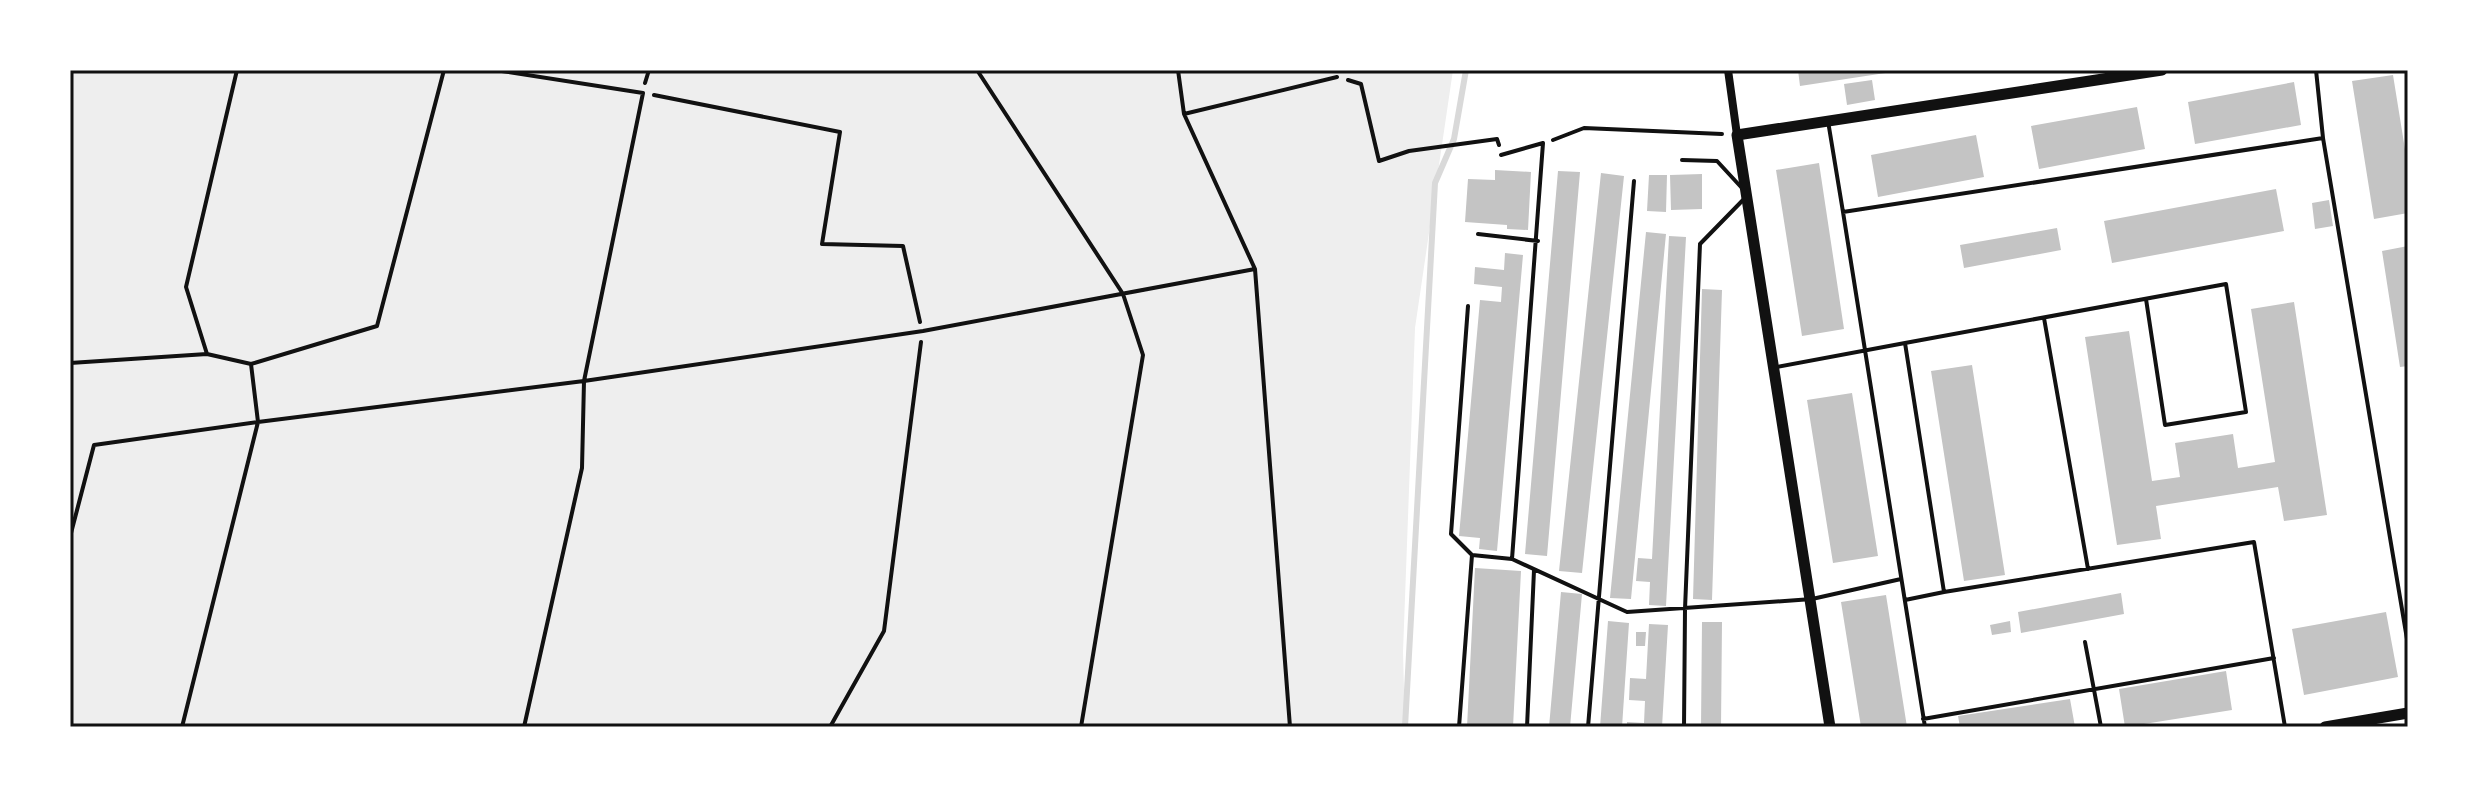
<svg xmlns="http://www.w3.org/2000/svg" width="2478" height="797" font-family="Lato,sans-serif">
<style>
.green{fill:#eee}
.lines{fill:none;stroke-linecap:round;stroke-linejoin:round}
.stream{stroke:#d9d9d9;stroke-width:6}
.building{fill:#c4c4c4}
.path{stroke:#111;stroke-width:4}
.service{stroke:#111;stroke-width:4}
.minor{stroke:#111;stroke-width:8}
.tertiary{stroke:#111;stroke-width:11}
.neatline{fill:none;stroke:#111;stroke-width:3}
</style>
<rect width="100%" height="100%" fill="#fff"/>
<path class="green" d="M70,70H1453L1415,328L1403,652L1405,727H70Z"/>
<g class="lines">
<path class="stream" d="M1405,727L1435,183L1454,139L1466,70"/>
</g>
<path class="building" d="M1798,70H1892V72L1800,86Z
M2393,75L2408,168V213L2374,219L2352,81Z
M1872,80L1875,100L1847,105L1844,84Z
M2294,82L2301,125L2195,144L2188,102Z
M2137,107L2145,149L2039,169L2031,126Z
M1976,135L1984,177L1878,197L1871,155Z
M1819,163L1844,329L1802,336L1776,170Z
M1495,170L1531,172L1528,230L1507,229V225L1465,222L1468,179L1495,180Z
M1558,171L1580,172L1547,556L1525,554Z
M1601,173L1624,176L1582,573L1559,571Z
M1702,174V209L1671,210L1670,175Z
M1649,175H1667L1666,212L1647,211Z
M2276,189L2284,231L2112,263L2104,221Z
M2329,200L2333,226L2315,229L2312,203Z
M2057,228L2061,250L1964,268L1960,245Z
M1646,232L1666,234L1631,599L1610,598Z
M1669,236L1686,237L1666,606L1649,605L1650,582L1636,581L1638,558L1652,559Z
M2408,246V366L2400,367L2382,251Z
M1505,253L1523,255L1497,551L1479,549L1480,538L1459,536L1480,300L1501,302L1502,287L1474,284L1475,267L1504,270Z
M1702,289L1722,290L1712,600L1693,599Z
M2294,302L2327,515L2284,521L2278,487L2156,506L2161,539L2117,545L2085,337L2129,331L2152,481L2180,477L2175,443L2233,434L2238,468L2275,462L2251,309Z
M1972,365L2005,575L1964,581L1931,371Z
M1852,393L1878,556L1833,563L1807,400Z
M1475,568L1521,571L1513,727H1467Z
M1561,592L1582,594L1570,727H1549Z
M2121,593L2124,614L2021,633L2018,612Z
M1886,595L1907,727H1861L1841,602Z
M2386,612L2398,677L2304,695L2292,629Z
M1608,621L1629,623L1622,727H1600Z
M2010,621L2011,632L1992,635L1990,625Z
M1702,622H1722L1721,727H1701Z
M1649,624L1668,625L1662,727H1627V722L1644,723L1645,701L1629,700L1630,678L1646,679Z
M1636,632H1646L1645,646H1636Z
M2226,671L2232,710L2125,727L2119,689Z
M2070,699L2075,727H1960L1958,716Z"/>
<g class="lines">
<path class="path" d="M1348,80L1361,84L1379,161L1409,151L1497,139L1499,145
M645,83L649,70
M654,95L840,132L822,244L903,246L920,322
M1553,140L1584,128L1722,134
M830,727L884,631L921,342"/>
<path class="service" d="M495,70L643,93L584,381L582,468L524,727
M977,70L1123,294L1143,355L1081,727
M1178,70L1184,114L1255,269L1290,727
M1184,114L1337,77
M1828,121L1843,212L2323,138L2316,70
M2323,138L2408,645
M1501,155L1543,143L1512,559
M1682,160L1717,161L1741,187
M1843,212L1925,727
M1478,234L1538,241
M2146,299L2165,425L2246,412L2226,284L1905,343L1944,592L2254,542L2285,727
M1468,306L1451,534L1472,555L1512,559L1627,612L1812,599L1901,579
M2044,318L2088,569
M207,354L186,287L237,70
M70,363L207,354L251,364L258,422L584,381L923,331L1255,269
M251,364L377,326L444,70
M1777,367L1905,343
M70,537L94,445L258,422L182,727
M1905,600L1944,592
M2085,642L2101,727
M1923,719L2274,658
M1459,727L1472,555
M1527,727L1534,570
M1588,727L1634,181
M1684,727L1685,609L1700,244L1743,200"/>
<path class="minor" d="M1728,70L1737,135"/>
<path class="tertiary" d="M1830,727L1737,135L2162,70
M2325,727L2408,713"/>
</g>
<rect width="2478" height="797" fill="none" stroke="#ffffff" stroke-width="144"/>
<rect x="72" y="72" width="2334" height="653" class="neatline"/>
</svg>
